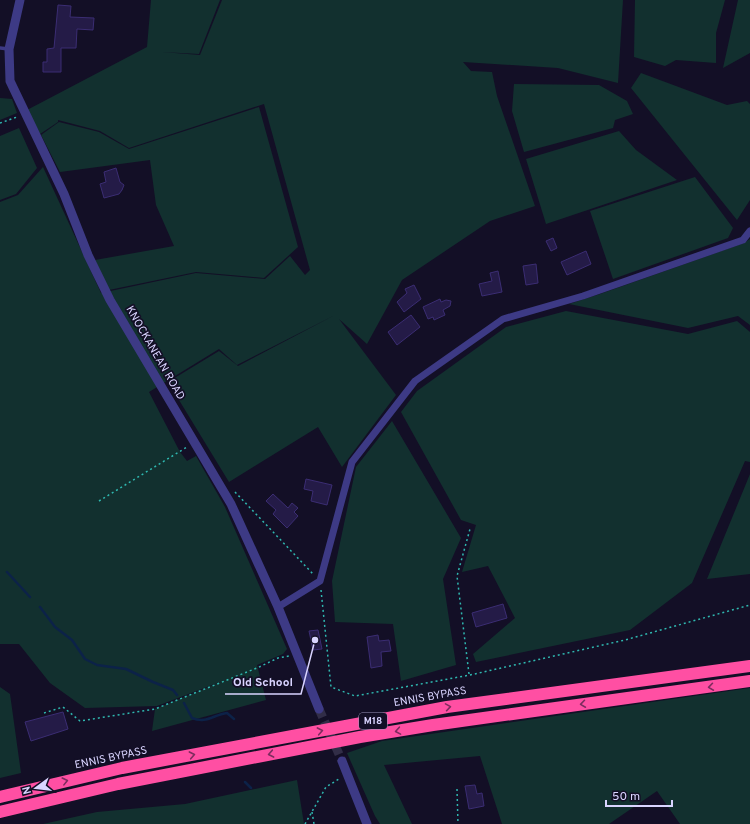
<svg xmlns="http://www.w3.org/2000/svg" width="750" height="824" font-family="Overpass,sans-serif">
<style>
.green{fill:#12302f}
.lines{fill:none;stroke-linecap:round;stroke-linejoin:round}
.stream{stroke:#0c2248;stroke-width:2.5}
.building{fill:#241b47;stroke:#3b2d73}
.tertiary-tunnel{stroke:#312d47;stroke-width:9;stroke-dasharray:9 4.5;stroke-linecap:butt}
.path{stroke:#2fb8b0;stroke-width:1.5;stroke-dasharray:2 3;stroke-linecap:butt}
.service{stroke:#3d3a85;stroke-width:3.5}
.minor{stroke:#3d3a85;stroke-width:7}
.tertiary{stroke:#3d3a85;stroke-width:9}
.motorway{stroke:#ff4fa3;stroke-width:12}
.oneway{stroke:#7d2c5e}
.labels{text-anchor:middle;dominant-baseline:central;stroke-width:3.5;stroke-linejoin:round;paint-order:stroke}
.shield{fill:#130f26;stroke:#9e99be;stroke-width:1}
.shield-label{font-size:10px;font-weight:bold;fill:#d9d4ff}
.street-label{font-size:11px;fill:#d9d4ff;stroke:#130f26}
.leader{fill:none;stroke:#d9d4ff;stroke-width:1.5}
.callout-dot{fill:#d9d4ff;stroke:#130f26;stroke-width:1.5}
.callout-label{font-size:12px;text-anchor:middle;font-weight:bold;fill:#d9d4ff;stroke:#130f26;stroke-width:3.5;stroke-linejoin:round;paint-order:stroke}
</style>
<rect width="100%" height="100%" fill="#130f26"/>
<path class="green" d="M151,0H220L199,54L162,52L200,55L222,0H623L618,83L558,68L463,62L471,71L492,72L497,96L535,206L490,221L402,280L367,344L339,319L396,395L342,467L318,427L229,482L168,382L219,351L238,366L335,315L237,365L219,349L149,392L180,452L187,461L196,456L225,507L287,649L283,654L257,665L266,700L152,731L155,709L228,679L157,706L85,708L50,683L19,644H0V202L18,195L43,167L101,293L196,273L265,279L290,256L305,275L310,270L264,104L129,148L100,131L58,120V122L40,134L27,110L147,47Z
M635,0H725L716,33V63L676,60L665,66L634,57Z
M738,0H750V53L723,68Z
M641,73L727,105L747,101L750,104V200L737,220L631,88Z
M514,84L599,85L627,101L633,114L615,120L613,128L524,152L512,111Z
M0,98L12,99L17,113L0,120Z
M259,107L298,247L264,278L196,272L109,290L95,260L174,246L156,205L150,160L60,172L41,135L59,122L99,132L129,149Z
M19,128L37,168L16,194L0,200V136Z
M619,131L636,150L677,180L546,224L526,159Z
M695,177L733,228L728,238L613,279L590,211Z
M750,239V325L738,316L688,328L569,304L600,294L744,243Z
M566,311L688,334L737,321L750,332V462L745,461L692,583L630,630L476,662L473,654L515,618L488,566L462,572L476,525L461,520L401,412L417,391L506,327Z
M392,421L461,538L443,579L456,665L401,681L393,624L335,622L332,581L356,467Z
M750,474V574L707,579Z
M0,687L10,694L21,773L0,778Z
M750,688V824H680L657,791L609,824H502L480,756L384,765L412,824H380L375,816L347,753L382,741Z
M297,780L304,824H43L97,812L185,804Z"/>
<g class="lines">
<path class="stream" d="M7,572L30,597
M40,607L55,627L72,640L85,659L97,665L126,669L153,682L173,690L177,695
M184,703L192,718C206,724 213,715 227,713L234,719
M245,782L251,788"/>
</g>
<path class="building" d="M58,5L71,6L70,17L94,18L93,30L77,29L76,48H61V72H43V62H47V49L54,48Z
M116,168L120,182L124,185L122,190L119,194L104,198L100,184L106,182L104,172Z
M553,238L557,248L551,251L546,241Z
M586,251L591,264L567,275L561,262Z
M536,264L538,283L526,285L523,266Z
M498,271L502,292L482,296L479,284L492,281L490,273Z
M414,285L421,299L404,312L397,302L407,293L405,289Z
M440,299L441,302L446,300L451,301L450,306L443,310L445,315L434,320L433,317L428,319L423,307Z
M411,315L420,327L397,345L388,332Z
M306,479L332,485L327,505L311,501L313,491L304,489Z
M273,494L288,508L292,503L298,508L294,512L298,516L287,528L273,514L276,510L266,501Z
M503,604L507,618L476,627L472,613Z
M318,630L322,649L313,650L309,631Z
M378,635L379,641L389,640L391,651L381,652L382,666L371,668L367,637Z
M63,712L68,729L31,741L25,722Z
M475,785L477,794L482,793L484,806L469,809L465,786Z"/>
<g class="lines">
<path class="tertiary-tunnel" d="M319,709L342,761"/>
<path class="path" d="M0,123L17,117
M235,492L314,575
M99,501L187,447
M321,590L331,687L355,696L470,675L625,640L750,605
M469,674L457,576L470,529
M44,713L63,707L80,721L155,709L257,668L278,658L289,656
M457,789L458,824
M312,812L314,824
M305,824L326,787L339,779"/>
<path class="service" d="M0,48L9,49"/>
<path class="minor" d="M278,607L320,581L352,462L415,381L503,319L583,296L743,240L750,231"/>
<path class="tertiary" d="M20,0L9,49L10,81L64,194L88,255L110,300L231,504L278,607L319,709
M342,761L367,824"/>
<path class="motorway" d="M0,797L122,768L447,707L750,666
M0,812L118,784L360,737L433,725L750,681"/>
</g>
<defs><path id="oneway-chevron" d="M-2-3.5L2.5 0L-2 3.5" fill="none" stroke-width="1.6" stroke-linecap="round" stroke-linejoin="round"/></defs>
<g class="oneway">
<use href="#oneway-chevron" transform="translate(711 687) rotate(172)"/>
<use href="#oneway-chevron" transform="translate(583 704) rotate(172)"/>
<use href="#oneway-chevron" transform="translate(448 707) rotate(-9)"/>
<use href="#oneway-chevron" transform="translate(320 731) rotate(-11)"/>
<use href="#oneway-chevron" transform="translate(398 731) rotate(170)"/>
<use href="#oneway-chevron" transform="translate(271 754) rotate(169)"/>
<use href="#oneway-chevron" transform="translate(192 755) rotate(-11)"/>
<use href="#oneway-chevron" transform="translate(65 781) rotate(-14)"/>
</g>
<g class="labels">
<rect class="shield" x="359" y="713" width="28" height="16" rx="3"/>
<g class="shield-label">
<text x="373" y="721">M18</text>
</g>
<g class="street-label">
<text transform="translate(155 353) rotate(60)">KNOCKANEAN ROAD</text>
<text transform="translate(430 697) rotate(-10)">ENNIS BYPASS</text>
<text transform="translate(111 758) rotate(-12)">ENNIS BYPASS</text>
</g>
</g>
<path class="leader" d="M315 640L301 694H225"/>
<circle class="callout-dot" cx="315" cy="640" r="4"/>
<g class="callout-label">
<text x="263" y="686">Old School</text>
</g>
<g transform="translate(36 788) rotate(255)" stroke="#130f26" stroke-width="3" paint-order="stroke">
<path d="M0-3L7 15L0 10L-7 15Z" fill="#d9d4ff"/>
<text y="-6" font-size="11" font-weight="bold" text-anchor="middle" fill="#d9d4ff">N</text>
</g>
<path d="M606 800v6h66v-6" fill="none" stroke="#d9d4ff" stroke-width="2"/>
<text x="612" y="800" font-size="12" fill="#d9d4ff" stroke="#130f26" stroke-width="3" paint-order="stroke">50 m</text>
</svg>
